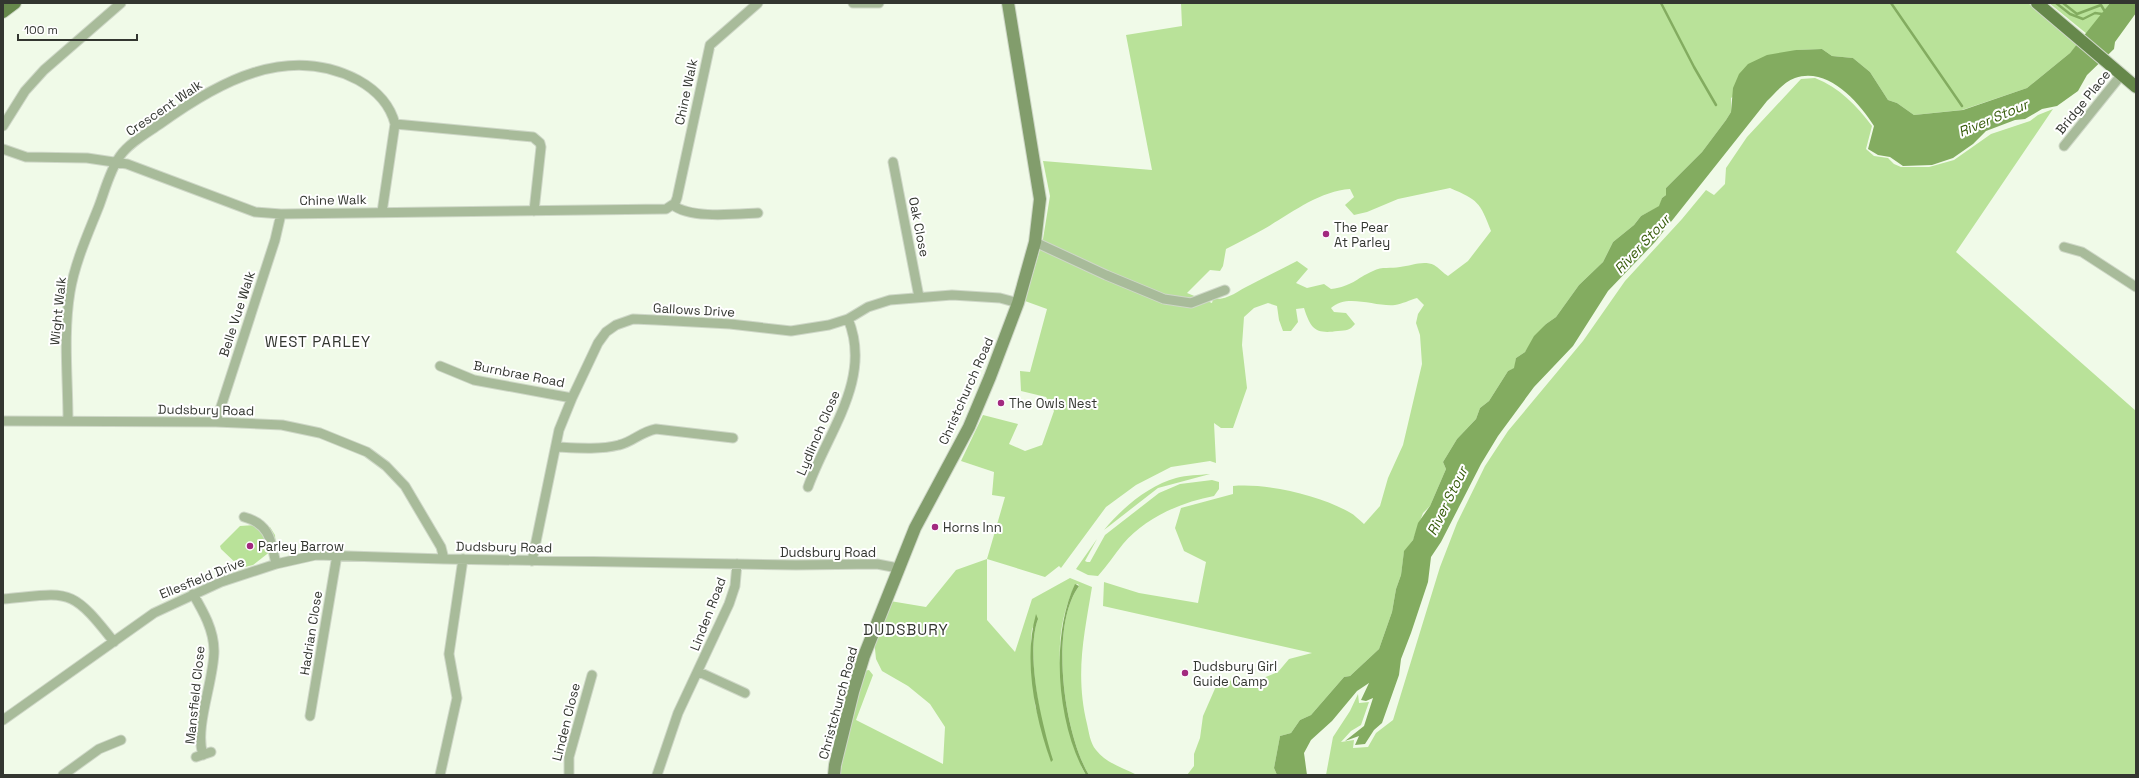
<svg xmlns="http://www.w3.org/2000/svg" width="2139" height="778" font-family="'Space Grotesk',sans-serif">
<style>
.green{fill:#b9e299;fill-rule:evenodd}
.water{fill:#83ac60}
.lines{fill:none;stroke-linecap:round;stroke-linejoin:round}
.stream{stroke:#83ac60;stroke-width:2.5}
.street-casing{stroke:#ced7c7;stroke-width:11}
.secondary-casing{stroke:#ced7c7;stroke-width:14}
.primary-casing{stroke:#ced7c7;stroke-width:14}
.street{stroke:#a8bb9a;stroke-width:9}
.secondary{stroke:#829d6c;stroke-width:12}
.primary{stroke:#66884b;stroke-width:12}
.poi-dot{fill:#a2297f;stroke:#fff;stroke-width:1.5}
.labels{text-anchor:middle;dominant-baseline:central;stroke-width:4;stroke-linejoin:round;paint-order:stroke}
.street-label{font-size:13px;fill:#333630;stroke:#fff}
.poi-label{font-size:13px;fill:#333630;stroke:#fff;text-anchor:start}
.water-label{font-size:14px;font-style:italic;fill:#375c0a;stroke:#fff}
.quarter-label{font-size:15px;letter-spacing:1px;fill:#333630;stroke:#fff}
</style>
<rect width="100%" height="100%" fill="#f0fae8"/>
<path class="green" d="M1181,3H2028L2078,44L2070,53L2027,88L1962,110L1914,115L1897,103L1888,100L1870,72L1853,58L1832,56L1822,49L1796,50L1731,98V112L1726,120L1702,152L1666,188V195L1662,198L1660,206L1641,216L1634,225L1613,242L1603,262L1579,285L1556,317L1546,324L1525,352L1516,358L1515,368L1508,371L1489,401L1480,408L1476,419L1457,439L1443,462L1446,469L1430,506L1423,513L1413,540L1404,552L1401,575L1396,589L1392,612L1379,649L1350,676L1344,677L1311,715L1300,720L1291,733L1280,736L1274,768L1277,775H1187L1194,766V754L1200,738L1203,716L1217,684L1233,680H1258L1278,672L1289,659L1312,653L1103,606L1104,582L1139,593L1198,603L1206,562L1184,551L1175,528L1181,508L1233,494V486C1267,483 1319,495 1349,512C1355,515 1359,520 1364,524L1380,506L1388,478L1403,445L1422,364L1420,335L1416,323L1418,314L1424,305L1417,298C1410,300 1402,304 1395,305C1375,307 1347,293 1331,308L1334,312L1346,313L1355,324C1349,331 1347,330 1338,331C1316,334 1311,330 1304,308L1296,309L1298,322L1291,331H1283L1279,320L1277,306L1268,303L1254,308L1244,317L1242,345L1247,388L1233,428H1221L1214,423L1216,463L1210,461L1171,467L1136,485L1106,507L1061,568L1059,566L1045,577L987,559V620L1015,652L1032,599L1070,578L1092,587C1084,636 1075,674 1087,724C1089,732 1090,743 1096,750C1106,763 1123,768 1137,775H1089C1064,734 1049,627 1079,586L1078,584L1075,585C1046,646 1064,707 1082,768L1086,775H840L850,721L863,671L869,670L873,675L856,720L943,764L945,727L930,704L908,686L882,671L876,659L874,639L890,601L926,607L956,570L987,559L1005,497L992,495L994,472L961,461L983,415L1018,424L1009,444L1025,451L1042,445L1054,411L1046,397L1021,391L1020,371L1030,372L1047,309L1025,301L1043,239L1050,196L1043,161L1152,170L1126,35L1182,26ZM1450,188C1478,200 1480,202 1491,231L1468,261L1448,276C1443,273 1439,268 1434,265C1423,260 1411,266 1400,267C1391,269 1382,266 1373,271C1355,279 1353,286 1331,289L1324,284L1307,288L1296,283L1308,269L1297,261C1281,269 1266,277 1250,285C1237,291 1229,300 1213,299L1212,303L1187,293L1210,270L1220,271L1223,266L1226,249C1239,242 1252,236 1264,229C1290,214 1319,191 1350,189L1354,197L1345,205L1354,215L1367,212L1398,199ZM1038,619C1025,654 1042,725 1051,762L1035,705L1031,639L1032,629Z
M2049,3H2110L2087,34Z
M1815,78C1840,88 1856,105 1872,126L1866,149L1874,156L1888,158L1894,164L1901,167H1929L1954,160L1991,134L2030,121L2038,115L2053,109L1956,252L2136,411V775H1326L1333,737L1350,711L1358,694L1359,703L1369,702L1361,725L1351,731L1341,742L1354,740L1353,748L1368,747L1376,733L1393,720L1440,567L1457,523L1485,466L1508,431L1583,341L1625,281L1682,219L1706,190L1714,195L1725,184L1726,168L1747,137L1801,79Z
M1210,474L1158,488L1104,530C1121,509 1149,485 1176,478C1187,475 1199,475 1210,474Z
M1212,480L1219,482V489L1214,496C1181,502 1145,518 1123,544C1114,555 1107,566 1098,576L1088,575L1076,569L1097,539L1085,561L1087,562H1090L1105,535L1159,493L1180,484Z
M255,525L270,527L275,535L276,547L253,565L241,568L221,549L220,546L240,526Z"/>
<path class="water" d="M2110,3H2136V13L2115,42L2114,49L2087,75L2078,91L2057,106L2042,109L2025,119L2015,120L1986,131L1973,144L1953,158L1932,165L1903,166L1890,157L1878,155L1868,149L1874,126C1858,101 1828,67 1795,78C1784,82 1775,93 1767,101L1655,242L1608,291L1573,346L1534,387L1498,436L1481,464L1441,542L1431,557L1428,582L1411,633L1401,659L1399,675L1382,723L1374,730L1365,744L1355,745L1359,736L1345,741L1364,726L1373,698L1366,701L1361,700L1369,683L1357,691L1332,721L1311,740L1304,753L1307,775H1277L1274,768L1280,736L1291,733L1300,720L1311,715L1344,677L1350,676L1379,649L1392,612L1396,589L1401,575L1404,551L1413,540L1418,523L1430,506L1446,469L1443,462L1457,439L1476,419L1480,408L1489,401L1508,371L1514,368L1516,358L1525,352L1534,336L1546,324L1556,317L1579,285L1603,262L1613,242L1634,225L1641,216L1659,206L1662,198L1666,195V188L1702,152L1726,120L1731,112L1733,88L1739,74L1748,64L1767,55L1796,50L1822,49L1832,56L1853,58L1870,72L1888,100L1897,103L1914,115L1963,110L2027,88L2070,53Z
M1075,584L1079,586C1049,627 1064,734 1089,775H1086C1057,725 1050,637 1075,584Z
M1036,614L1038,619C1025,655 1042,724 1053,760L1051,762C1035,717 1023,660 1036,614Z"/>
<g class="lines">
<path class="stream" d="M1661,3L1694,67L1716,105
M1891,3L1962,106
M2056,3L2070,14L2083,19L2095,13L2102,14
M2063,3L2077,14L2101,5L2104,10"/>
<g class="street-casing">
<path id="street" d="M853,3H879
M3,126L25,91L44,70L121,3
M2064,146L2122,74
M3,149L26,157L87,158L127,164L255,212L281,214L666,209L675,203L677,198L710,45L758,3
M893,162L919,297
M673,205C690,219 736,214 758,213
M382,212L395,124
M1035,242L1106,275L1164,299L1191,303L1225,290
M2064,247L2082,252L2136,287
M440,366L474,380L572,398
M3,421L216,422L282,425L320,433L367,452L386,466L405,486L441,547L444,559L796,565L877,564L898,568
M68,421C68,379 63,334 70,292C75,262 88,234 99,206C105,190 110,170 120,156C129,143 147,133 160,124C218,82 288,43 358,80C376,90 390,104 395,124L533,137L540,143L541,147L534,211
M216,422L275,240L281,214
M556,447C576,448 599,450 619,445C633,442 640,432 656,429L733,438
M808,487C827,433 873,379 848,319
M244,517C270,524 271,541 276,564
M532,561L559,430L572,398L598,343L606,332L616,325L633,319L656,320L730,324L791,331L829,325L848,319L868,307L890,300L952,295L1000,298L1018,303
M193,594C203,611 214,630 214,651C214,681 194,727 203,755
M3,599C70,593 70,586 114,642
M699,672L745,693
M310,716L337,555
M3,720L154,613L221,582L276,564L316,555L444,559
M196,757L211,752
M63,775L99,749L121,740
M440,775L457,698L449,654L463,559
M569,775V757L592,675
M657,775L678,713L729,604L735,586L737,564"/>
</g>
<g class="secondary-casing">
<path id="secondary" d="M834,775L835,765L853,692L864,656L915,528L969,427L990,377L1018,303L1035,242L1040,199L1008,3"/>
</g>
<g class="primary-casing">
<path id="primary" d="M2037,3L2136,87
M3,12L15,3"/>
</g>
<use href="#street" class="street"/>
<use href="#secondary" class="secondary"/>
<use href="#primary" class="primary"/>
</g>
<g class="poi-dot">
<circle cx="1326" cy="234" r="4"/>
<circle cx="1001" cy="403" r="4"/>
<circle cx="935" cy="527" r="4"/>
<circle cx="250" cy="546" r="4"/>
<circle cx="1185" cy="673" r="4"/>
</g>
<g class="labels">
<g class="street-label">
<text transform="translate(686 92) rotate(-78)">Chine Walk</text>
<text transform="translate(2083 102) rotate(-51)">Bridge Place</text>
<text transform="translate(164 108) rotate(-34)">Crescent Walk</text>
<text transform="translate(333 200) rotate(-1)">Chine Walk</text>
<text transform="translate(919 227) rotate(79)">Oak Close</text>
<text transform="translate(694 310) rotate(3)">Gallows Drive</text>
<text transform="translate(58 311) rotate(-84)">Wight Walk</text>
<text transform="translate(237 314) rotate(-72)">Belle Vue Walk</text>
<text transform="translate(519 374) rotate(11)">Burnbrae Road</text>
<text transform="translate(966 391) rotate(-66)">Christchurch Road</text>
<text transform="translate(206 410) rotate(1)">Dudsbury Road</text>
<text transform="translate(818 433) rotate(-67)">Lydlinch Close</text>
<text transform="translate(504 547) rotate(1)">Dudsbury Road</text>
<text x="828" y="552">Dudsbury Road</text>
<text transform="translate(202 578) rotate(-22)">Ellesfield Drive</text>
<text transform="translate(708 614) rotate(-69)">Linden Road</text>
<text transform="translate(311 633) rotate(-81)">Hadrian Close</text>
<text transform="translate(195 695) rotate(-84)">Mansfield Close</text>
<text transform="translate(838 703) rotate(-75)">Christchurch Road</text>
<text transform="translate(566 722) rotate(-76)">Linden Close</text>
</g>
<g class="poi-label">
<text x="1334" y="227">The Pear<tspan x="1334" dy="15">At Parley</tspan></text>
<text x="1009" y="403">The Owls Nest</text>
<text x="943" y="527">Horns Inn</text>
<text x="258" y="546">Parley Barrow</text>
<text x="1193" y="666">Dudsbury Girl<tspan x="1193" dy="15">Guide Camp</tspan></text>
</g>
<g class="water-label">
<text transform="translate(1993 118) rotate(-23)">River Stour</text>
<text transform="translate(1642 244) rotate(-47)">River Stour</text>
<text transform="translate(1447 501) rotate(-64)">River Stour</text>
</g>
<g class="quarter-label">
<text x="318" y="341">WEST PARLEY</text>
<text x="906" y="629">DUDSBURY</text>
</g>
</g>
<rect width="2139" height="778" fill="none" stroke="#333630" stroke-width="8"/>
<path d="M18 34v6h119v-6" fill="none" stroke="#333630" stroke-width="2"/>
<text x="24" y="34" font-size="12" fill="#333630" stroke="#ffffff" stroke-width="3" paint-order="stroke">100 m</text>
</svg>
